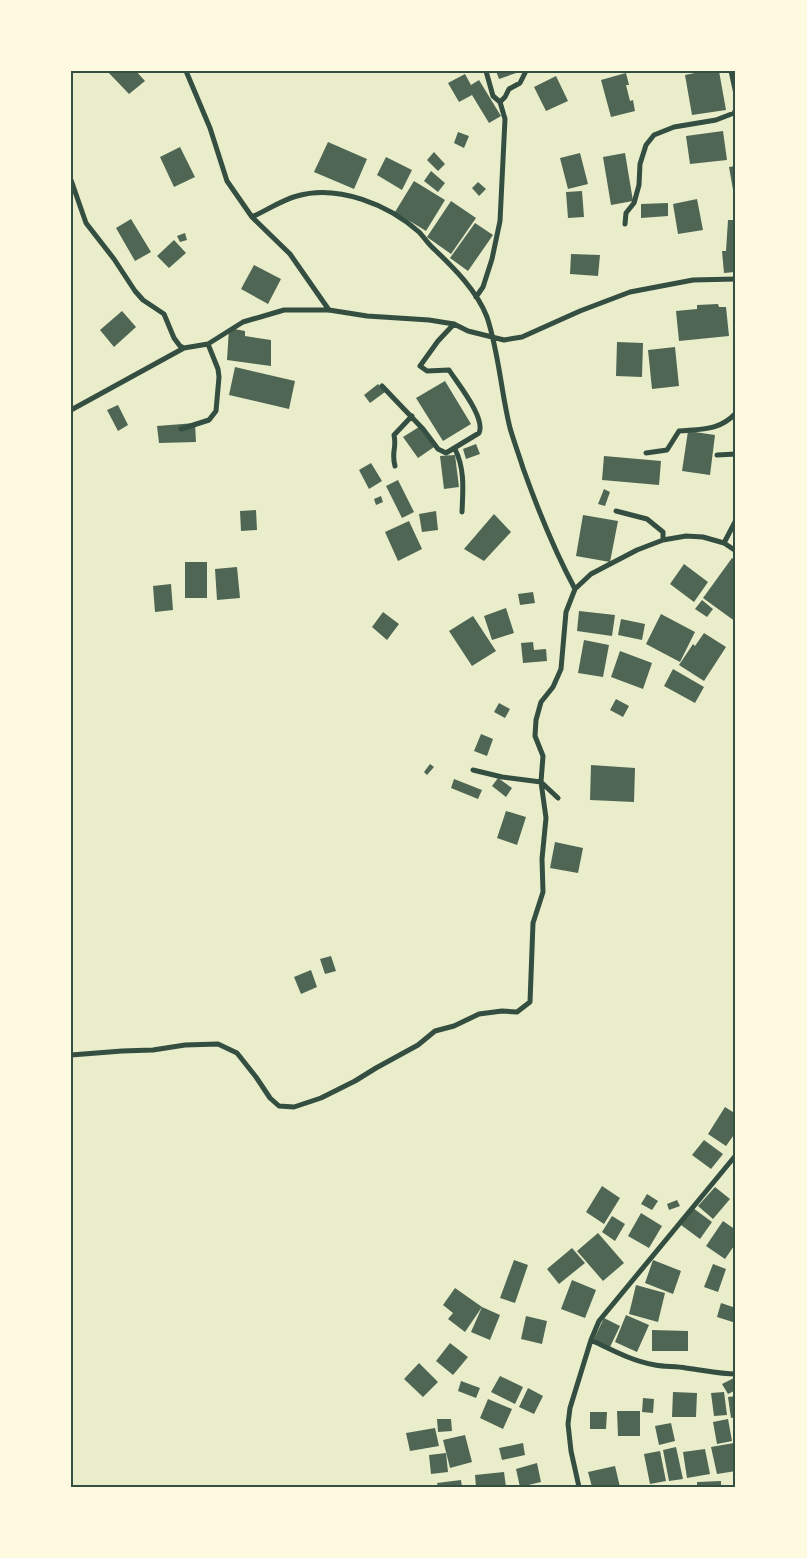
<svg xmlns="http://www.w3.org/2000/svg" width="807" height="1558" font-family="'DejaVu Sans',sans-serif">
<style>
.building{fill:#4f6655}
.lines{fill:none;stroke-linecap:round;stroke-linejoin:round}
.minor{stroke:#344e41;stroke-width:5}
.neatline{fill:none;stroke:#344e41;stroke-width:2}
</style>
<rect width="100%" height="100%" fill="#e9edc9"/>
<path class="building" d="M107,71H136L145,81L129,94Z
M496,71H519V72L499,79Z
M705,71H719L726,110L692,115L685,75Z
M626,73L629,85H626L630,101L633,100L635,111L611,117L601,80Z
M465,74L471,85L479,80L501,116L489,123L472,95L459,102L448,83Z
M556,76L568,101L546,111L534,87Z
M723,131L727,160L690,164L686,136Z
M458,132L469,136L464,148L454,143Z
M328,142L367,159L354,189L314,172Z
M180,147L195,177L174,187L160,157Z
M434,152L445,164L438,171L427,160Z
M580,153L588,184L568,189L560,158Z
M625,153L633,201L611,205L603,157Z
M386,157L412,170L402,190L377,175Z
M736,166V201H735L729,167Z
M431,171L445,183L438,192L424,181Z
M414,181L445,200L426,231L395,212Z
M478,182L486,189L479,196L472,188Z
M582,191L584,217L568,218L566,192Z
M697,199L703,230L678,234L673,204Z
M451,201L476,218L451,254L427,237Z
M668,203V216L641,218V204Z
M131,219L151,252L135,261L116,228Z
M728,220H736V252H733L735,272L724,273L722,251H726Z
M475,223L493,235L468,271L450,258Z
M185,233L187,240L180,242L177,236Z
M174,240L186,253L169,268L157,256Z
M571,254L600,255L598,276L570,274Z
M254,265L281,279L268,304L241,289Z
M718,304L719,307H726L729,336L679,341L676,311L697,309V305Z
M122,311L136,327L114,347L100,330Z
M229,328L245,331V336L271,340V366L227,360Z
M617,342L643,343L642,377L616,376Z
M675,347L679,386L652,389L648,350Z
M235,367L295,381L289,409L229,395Z
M445,381L471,424L443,441L416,398Z
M378,384L385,392L370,403L364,395Z
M118,405L128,425L118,431L107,410Z
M195,423L196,442L159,443L157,426Z
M419,427L434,447L418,458L403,437Z
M688,431L715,435L710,475L682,471Z
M476,444L480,454L466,459L463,449Z
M455,455L459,487L444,489L440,456Z
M604,456L661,461L659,485L602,480Z
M371,463L382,481L369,489L359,470Z
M398,480L414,512L402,518L386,486Z
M604,489L610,492L605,506L598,504Z
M381,496L383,502L376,505L374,499Z
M256,510L257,530L241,531L240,511Z
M436,511L438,530L422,532L419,514Z
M494,514L511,532L484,561L464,549Z
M583,515L618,521L610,562L576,556Z
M409,521L422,549L398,561L385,532Z
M732,558L736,560V622L703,598Z
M185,562H207V598H185Z
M684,564L708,582L694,602L670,584Z
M237,567L240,598L217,600L215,569Z
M171,584L173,610L155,612L153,586Z
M533,592L535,603L520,605L518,594Z
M702,600L713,609L707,617L695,609Z
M506,608L514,633L492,640L484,616Z
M579,611L615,615L612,636L577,631Z
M383,612L399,624L387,640L372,627Z
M661,614L695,632L680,662L646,644Z
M473,616L496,651L472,666L449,631Z
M621,619L645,624L642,640L618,635Z
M704,633L726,647L704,681L679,665L693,644L695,646Z
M584,640L609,645L603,677L578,673Z
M533,642L534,650L546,649L547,661L523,663L521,643Z
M620,651L652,663L643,689L611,677Z
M673,669L704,687L695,703L664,686Z
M616,699L629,706L623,717L610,710Z
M499,703L510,709L505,718L494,712Z
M481,734L493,739L487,756L474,751Z
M430,764L434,767L427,775L424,772Z
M591,765L635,768L634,802L590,800Z
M498,778L512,788L506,797L492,786Z
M454,779L482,790L478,799L451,788Z
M506,811L526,817L517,845L497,838Z
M555,842L583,848L578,873L550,868Z
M331,956L336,971L325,974L320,959Z
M311,970L317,987L301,994L294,977Z
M725,1107L736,1114V1132L726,1146L708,1134Z
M704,1140L723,1154L711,1169L692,1155Z
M602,1186L620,1198L604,1224L586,1212Z
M715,1187L730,1199L713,1219L698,1206Z
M647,1194L658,1201L652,1210L641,1204Z
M677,1200L680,1206L669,1210L667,1204Z
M693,1208L712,1222L700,1239L681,1225Z
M641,1213L662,1226L649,1248L628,1236Z
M612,1216L625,1224L615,1241L602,1232Z
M723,1221L736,1230V1243L725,1259L706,1246Z
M598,1233L624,1263L603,1281L577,1251Z
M572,1248L585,1263L559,1284L547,1269Z
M514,1260L528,1265L515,1303L500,1298Z
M653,1260L681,1271L673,1294L645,1283Z
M713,1264L726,1269L718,1292L704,1287Z
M572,1280L596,1290L585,1318L561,1309Z
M636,1285L665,1293L658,1322L629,1314Z
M455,1288L482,1307L465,1332L448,1319L453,1313L443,1305Z
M721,1303L736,1308V1323L717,1317Z
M482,1307L500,1315L490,1340L471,1332Z
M626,1315L649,1325L637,1352L615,1342Z
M526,1316L547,1321L542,1344L521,1339Z
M604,1318L620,1326L610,1347L594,1339Z
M652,1330L688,1331V1351H652Z
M450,1343L468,1357L453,1375L436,1361Z
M419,1363L438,1382L423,1397L404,1379Z
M500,1376L523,1387L515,1404L491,1392Z
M736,1377V1390L728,1394L722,1384Z
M461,1381L480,1388L476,1398L458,1391Z
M528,1388L543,1396L534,1414L519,1407Z
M673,1392L697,1393L696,1417H672Z
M724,1392L727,1415L714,1416L711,1393Z
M736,1396V1417L731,1418L728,1397Z
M643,1398L654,1399L653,1413L642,1412Z
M488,1399L512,1409L503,1429L480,1418Z
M617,1411H640V1436H618Z
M590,1412H607L606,1429H590Z
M437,1419H451L452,1431L438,1432Z
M728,1419L732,1441L717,1444L713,1422Z
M671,1423L675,1441L659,1445L655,1426Z
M435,1428L439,1446L410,1451L406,1433Z
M465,1435L472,1462L450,1468L443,1440Z
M523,1443L525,1455L502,1460L499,1448Z
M734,1443L736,1454V1471L717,1474L711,1447Z
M676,1447L683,1479L669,1481L663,1450Z
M705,1449L710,1474L687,1478L683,1452Z
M660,1451L666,1481L650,1484L644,1454Z
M446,1453L448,1472L431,1474L429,1455Z
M537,1463L541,1482L520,1487L516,1469Z
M615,1466L620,1487H592L588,1472Z
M504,1472L506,1487H476L475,1475Z
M461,1480L462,1487H438L437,1483Z
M721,1481V1487H697V1482Z"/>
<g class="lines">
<path class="minor" d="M186,71L210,128L227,181L252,217L290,254L329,310
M731,71L736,94
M500,102L505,97L509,89L520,83L526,71
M71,180L86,223L114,259L135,291L143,300L164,314L174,338L180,346L184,348
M252,217C267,210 282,200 297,196C338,184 389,205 419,232C424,237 428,244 434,249C454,268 477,291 487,317C499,353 501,392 510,428C514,442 519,455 523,468C538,510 554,550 575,589L591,574L637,550L663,540L686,536L703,537L724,543L736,520
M625,224L626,213L634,203L639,185L640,164L646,145L654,135L674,127L716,120L734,113L736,109
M476,297L483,287L492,259L500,221L505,119L500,102L493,96L486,71
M382,386L423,429L438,449L446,453L479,433C486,418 458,384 449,370L427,371L420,366L438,341L454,324
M71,410L184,348L208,344L243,322L284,310H329L367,316L429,320L454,324L468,331L504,340L522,337L580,311L630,292L693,280L736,279
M181,429L209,420L216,411L219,377L218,369L208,344
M455,449C465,469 463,490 462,512
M646,453L667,450L679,431C702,429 719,431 736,413
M717,455L736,454
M395,466C391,452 397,448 394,435L412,416
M616,511L647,519L663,532V540
M724,543L736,551
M473,770L502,777L541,782L558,798
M71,1055L122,1051L153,1050L185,1045L218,1044L237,1053L256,1077L270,1098L279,1106L294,1107L321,1098L355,1081L376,1068L418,1045L435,1031L454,1026L479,1014L502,1011L517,1012L530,1002L533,923L543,892L542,859L546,818L541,782L543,756L535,736L536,720L541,702L553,687L561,669L566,612L575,589
M591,1340C612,1350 632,1361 655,1365C665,1367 676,1366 686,1368C703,1370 719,1374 736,1374
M579,1487L571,1451L568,1424L570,1408L591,1340L599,1321L736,1155"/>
</g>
<rect width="807" height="1558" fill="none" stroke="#fefae0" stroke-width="145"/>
<rect x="72" y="72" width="662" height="1414" class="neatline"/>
</svg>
